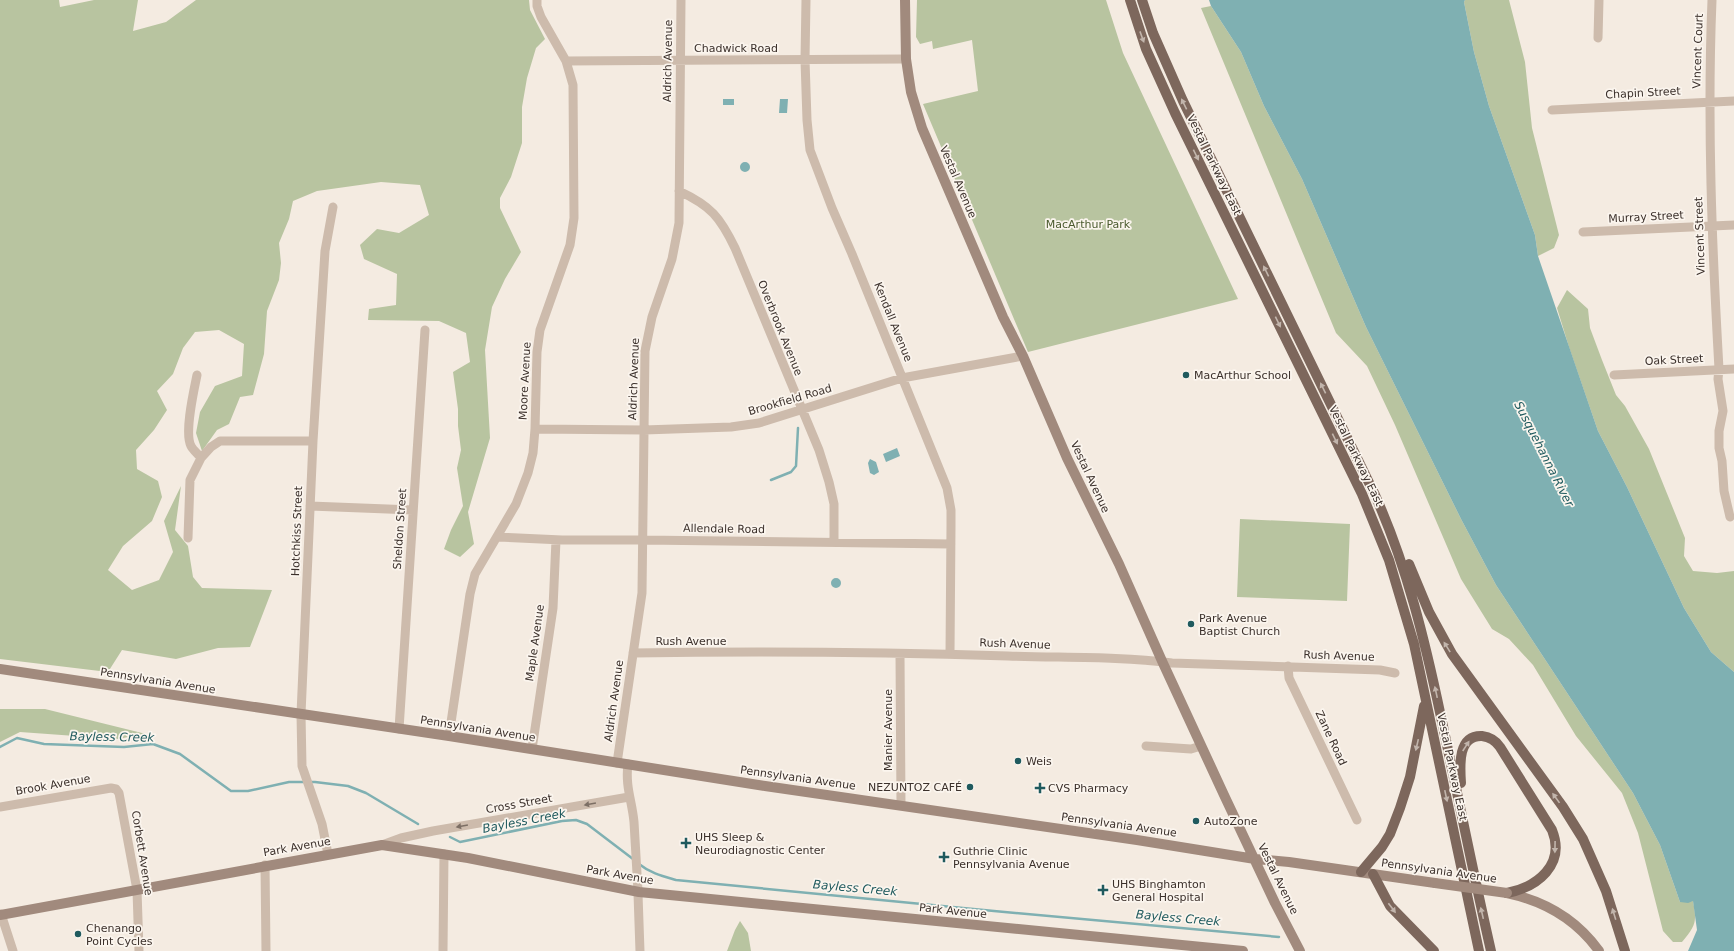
<svg xmlns="http://www.w3.org/2000/svg" width="1734" height="951" font-family="'DejaVu Sans',sans-serif">
<style>
.green{fill:#b8c4a0}
.water{fill:#7fb0b2}
.lines{fill:none;stroke-linecap:round;stroke-linejoin:round}
.stream{stroke:#7fb0b2;stroke-width:2.5}
.street{stroke:#cdbbac;stroke-width:9}
.secondary{stroke:#a18a7d;stroke-width:10}
.primary{stroke:#7d675c;stroke-width:10}
.secondary-bridge{stroke:#a18a7d;stroke-width:10}
.oneway{fill:#c2b5ac}
.oneway2{fill:#7d6f65}
.poi-dot{fill:#1f5a5e;stroke:#fbf5ee;stroke-width:1.5}
.labels{text-anchor:middle;dominant-baseline:central;stroke-width:3.5;stroke-linejoin:round;paint-order:stroke}
.street-label{font-size:11px;fill:#3b302b;stroke:#fbf5ee}
.park-label{font-size:11px;fill:#4a5a2e;stroke:#fbf5ee}
.poi-label{font-size:11px;fill:#3b302b;stroke:#fbf5ee;text-anchor:start}
.water-label{font-size:12px;font-style:italic;fill:#1f5a5e;stroke:#fbf5ee}
</style>
<rect width="100%" height="100%" fill="#f4ebe1"/>
<path class="green" d="M0,0H59L60,7L94,0H138L133,31L166,22L196,0H529L530,10L545,39L536,48L527,78L522,107V143L511,177L500,198V208L521,252L505,279L492,307L485,350L490,438L468,512L474,544L460,557L444,549L451,530L463,506L457,468L461,450L458,426V409L453,372L470,362L466,333L439,321L368,320L369,309L396,305L397,274L364,259L360,245L377,229L399,233L429,215L420,185L381,182L317,191L293,201L289,219L279,243L281,263L279,280L267,311L264,354L253,395L240,397L229,424L217,430L202,451L196,433L200,412L215,386L242,376L244,344L219,330L195,332L183,348L173,374L157,391L167,410L154,430L136,450L137,469L158,481L162,497L152,521L123,546L108,570L132,590L159,580L173,552L164,521L181,486L175,530L188,546L193,577L202,588L272,590L250,647L218,648L176,659L122,650L108,672L0,659Z
M917,0H1106L1123,53L1238,299L1028,352L923,104L978,91L972,40L933,49L932,41L920,44L916,37Z
M1465,0H1509L1525,62L1532,128L1559,235L1554,248L1538,256L1535,235L1489,106L1474,52L1464,2Z
M1211,6L1241,52L1264,106L1302,179L1366,327L1461,519L1496,585L1633,793L1660,845L1680,902L1693,901C1697,922 1696,925 1682,942H1673L1663,931L1638,833L1622,793L1576,736L1533,665L1509,639L1492,629L1461,579L1395,425L1367,366L1336,333L1201,8Z
M1567,290L1588,309L1590,328L1602,360L1616,395L1625,406L1649,449L1685,538L1684,556L1693,571L1717,573L1734,571V672L1711,652L1684,608L1627,487L1598,431L1569,347L1557,308Z
M1240,519L1350,524L1347,601L1237,597Z
M0,709H45L146,734L117,739L20,732L0,742Z
M740,921L748,933L751,951H727L735,930Z"/>
<path class="water" d="M1209,0H1465L1464,2L1474,52L1489,106L1535,235L1538,256L1598,431L1627,487L1684,608L1711,652L1734,672V951H1688L1697,930L1693,901L1688,903L1680,902L1660,845L1633,793L1496,585L1461,519L1366,327L1302,179L1264,106L1241,52L1211,6Z
M723,99H734V105H723Z
M780,99H788L787,113H779Z
M740 167a5 5 0 1 1 10 0a5 5 0 1 1-10 0Z
M897,448L900,456L886,462L883,454Z
M870,459L876,462L879,472L874,475L870,473L868,463Z
M831 583a5 5 0 1 1 10 0a5 5 0 1 1-10 0Z"/>
<g class="lines">
<path class="stream" d="M771,480L791,472L796,466L798,428
M0,747L17,738L44,744L124,747L153,744L180,754L231,791H248L289,782H315L348,786L366,793L418,824
M450,837L460,842L562,821L576,820L587,824L633,859
M639,864C650,873 662,876 676,880L994,911L1279,937"/>
<path class="street" d="M806,0L805,60L807,120L810,150L832,208L852,254L947,488L951,510V526L950,654
M1712,0C1707,123 1712,246 1719,369L1718,379L1723,411L1719,431V448L1722,461L1724,491L1730,517
M1598,38L1599,0
M566,61L906,59
M1552,110L1734,101
M679,191C711,206 720,217 735,248L819,450L829,482L834,504V542
M1583,232L1734,225
M1614,375L1734,369
M535,429L644,430L731,427L759,423L902,378L1023,356
M201,458L211,447L220,441H313
M310,506L413,510
M498,537L562,540H643L951,544
M188,538L190,480L201,458C198,454 193,450 191,446C184,433 194,390 197,375
M633,653C758,651 884,652 1008,656C1063,658 1118,656 1172,663L1380,670L1395,673
M900,654L901,805
M1288,666L1289,678L1357,820
M399,729L425,330
M449,736L470,594L475,574L516,504L528,473L533,453L535,429L537,352L540,330L570,245L574,218L573,85L566,61L541,17L537,6V0
M1146,746L1191,749L1201,746
M532,749L553,608L556,540
M617,763L642,593L645,351L652,317L672,259L679,223L681,0
M628,764C625,786 632,801 634,822C637,865 639,908 640,951
M0,807L111,788L116,789L119,793L137,890L139,951
M382,845L401,838L433,831L629,797
M328,854L322,824L302,766L301,714L313,441L325,251L333,207
M265,865L266,951
M1,914L13,951
M443,951L444,854"/>
<path class="secondary" d="M905,0L906,59L911,92L922,128L1003,317L1023,356L1067,458L1119,564L1162,661L1224,795L1275,903L1300,951
M0,669L449,736L765,786L1137,840L1255,859L1289,862L1435,883
M1507,893C1544,901 1577,920 1599,951
M0,915L382,845L468,858L639,892L1243,951"/>
<path class="primary" d="M1130,0L1146,49L1175,113L1362,494L1389,560L1414,644L1479,951
M1142,0L1153,33L1183,101L1375,495C1407,566 1425,641 1441,717C1458,795 1473,873 1491,951
M1409,564L1429,612L1452,654L1563,807L1583,839L1606,891L1625,951
M1461,783C1460,767 1457,735 1482,736C1490,737 1496,741 1500,747L1552,830C1566,865 1537,887 1507,893
M1361,872L1382,847L1390,834L1400,808L1410,777L1424,706
M1373,874L1390,906L1434,951"/>
<path class="secondary-bridge" d="M1435,883L1507,893"/>
</g>
<defs><path id="oneway-solid" d="M-6-.8H1V-3.2L6.5 0L1 3.2V.8H-6Z"/></defs>
<g class="oneway">
<use href="#oneway-solid" transform="translate(1142 37) rotate(70)"/>
<use href="#oneway-solid" transform="translate(1184 104) rotate(-116)"/>
<use href="#oneway-solid" transform="translate(1196 155) rotate(64)"/>
<use href="#oneway-solid" transform="translate(1266 271) rotate(-116)"/>
<use href="#oneway-solid" transform="translate(1278 322) rotate(64)"/>
<use href="#oneway-solid" transform="translate(1323 388) rotate(-116)"/>
<use href="#oneway-solid" transform="translate(1335 439) rotate(64)"/>
<use href="#oneway-solid" transform="translate(1447 647) rotate(-122)"/>
<use href="#oneway-solid" transform="translate(1436 692) rotate(-102)"/>
<use href="#oneway-solid" transform="translate(1417 745) rotate(103)"/>
<use href="#oneway-solid" transform="translate(1466 746) rotate(-57)"/>
<use href="#oneway-solid" transform="translate(1446 796) rotate(78)"/>
<use href="#oneway-solid" transform="translate(1556 798) rotate(-126)"/>
<use href="#oneway-solid" transform="translate(1555 847) rotate(91)"/>
<use href="#oneway-solid" transform="translate(1392 908) rotate(53)"/>
<use href="#oneway-solid" transform="translate(1482 913) rotate(-103)"/>
<use href="#oneway-solid" transform="translate(1614 914) rotate(-107)"/>
</g>
<g class="oneway2">
<use href="#oneway-solid" transform="translate(590 804) rotate(170)"/>
<use href="#oneway-solid" transform="translate(462 826) rotate(170)"/>
</g>
<g class="poi-dot">
<circle cx="1186" cy="375" r="4"/>
<circle cx="1191" cy="624" r="4"/>
<circle cx="1018" cy="761" r="4"/>
<circle cx="970" cy="787" r="4"/>
<path d="M1038 782h4v4h4v4h-4v4h-4v-4h-4v-4h4z"/>
<circle cx="1196" cy="821" r="4"/>
<path d="M684 837h4v4h4v4h-4v4h-4v-4h-4v-4h4z"/>
<path d="M942 851h4v4h4v4h-4v4h-4v-4h-4v-4h4z"/>
<path d="M1101 884h4v4h4v4h-4v4h-4v-4h-4v-4h4z"/>
<circle cx="78" cy="934" r="4"/>
</g>
<g class="labels">
<g class="street-label">
<text x="736" y="48">Chadwick Road</text>
<text transform="translate(1698 51) rotate(-88)">Vincent Court</text>
<text transform="translate(668 61) rotate(-89)">Aldrich Avenue</text>
<text transform="translate(1643 93) rotate(-3)">Chapin Street</text>
<text transform="translate(1214 165) rotate(64)">Vestal Parkway East</text>
<text transform="translate(958 182) rotate(67)">Vestal Avenue</text>
<text transform="translate(1646 217) rotate(-3)">Murray Street</text>
<text transform="translate(1700 236) rotate(-92)">Vincent Street</text>
<text transform="translate(893 322) rotate(68)">Kendall Avenue</text>
<text transform="translate(780 328) rotate(68)">Overbrook Avenue</text>
<text transform="translate(1674 360) rotate(-3)">Oak Street</text>
<text transform="translate(634 379) rotate(-88)">Aldrich Avenue</text>
<text transform="translate(525 381) rotate(-87)">Moore Avenue</text>
<text transform="translate(790 400) rotate(-16)">Brookfield Road</text>
<text transform="translate(1356 456) rotate(64)">Vestal Parkway East</text>
<text transform="translate(1090 477) rotate(65)">Vestal Avenue</text>
<text transform="translate(400 529) rotate(-86)">Sheldon Street</text>
<text transform="translate(724 529) rotate(1)">Allendale Road</text>
<text transform="translate(297 531) rotate(-88)">Hotchkiss Street</text>
<text x="691" y="641">Rush Avenue</text>
<text transform="translate(535 643) rotate(-82)">Maple Avenue</text>
<text transform="translate(1015 644) rotate(2)">Rush Avenue</text>
<text transform="translate(1339 656) rotate(2)">Rush Avenue</text>
<text transform="translate(158 681) rotate(9)">Pennsylvania Avenue</text>
<text transform="translate(614 701) rotate(-82)">Aldrich Avenue</text>
<text transform="translate(478 729) rotate(9)">Pennsylvania Avenue</text>
<text transform="translate(888 730) rotate(-90)">Manier Avenue</text>
<text transform="translate(1331 738) rotate(65)">Zane Road</text>
<text transform="translate(1452 767) rotate(78)">Vestal Parkway East</text>
<text transform="translate(798 778) rotate(8)">Pennsylvania Avenue</text>
<text transform="translate(53 785) rotate(-10)">Brook Avenue</text>
<text transform="translate(519 804) rotate(-10)">Cross Street</text>
<text transform="translate(1119 825) rotate(8)">Pennsylvania Avenue</text>
<text transform="translate(297 847) rotate(-10)">Park Avenue</text>
<text transform="translate(142 853) rotate(81)">Corbett Avenue</text>
<text transform="translate(1439 871) rotate(8)">Pennsylvania Avenue</text>
<text transform="translate(620 875) rotate(10)">Park Avenue</text>
<text transform="translate(1278 879) rotate(64)">Vestal Avenue</text>
<text transform="translate(953 911) rotate(6)">Park Avenue</text>
</g>
<g class="park-label">
<text x="1088" y="224">MacArthur Park</text>
</g>
<g class="poi-label">
<text x="1194" y="375">MacArthur School</text>
<text x="1199" y="618">Park Avenue<tspan x="1199" dy="13">Baptist Church</tspan></text>
<text x="1026" y="761">Weis</text>
<text x="962" y="787" text-anchor="end">NEZUNTOZ CAFÉ</text>
<text x="1048" y="788">CVS Pharmacy</text>
<text x="1204" y="821">AutoZone</text>
<text x="695" y="837">UHS Sleep &amp;<tspan x="695" dy="13">Neurodiagnostic Center</tspan></text>
<text x="953" y="851">Guthrie Clinic<tspan x="953" dy="13">Pennsylvania Avenue</tspan></text>
<text x="1112" y="884">UHS Binghamton<tspan x="1112" dy="13">General Hospital</tspan></text>
<text x="86" y="928">Chenango<tspan x="86" dy="13">Point Cycles</tspan></text>
</g>
<g class="water-label">
<text transform="translate(1544 454) rotate(63)">Susquehanna River</text>
<text transform="translate(112 737) rotate(1)">Bayless Creek</text>
<text transform="translate(524 821) rotate(-11)">Bayless Creek</text>
<text transform="translate(855 888) rotate(5)">Bayless Creek</text>
<text transform="translate(1178 918) rotate(5)">Bayless Creek</text>
</g>
</g>
</svg>
